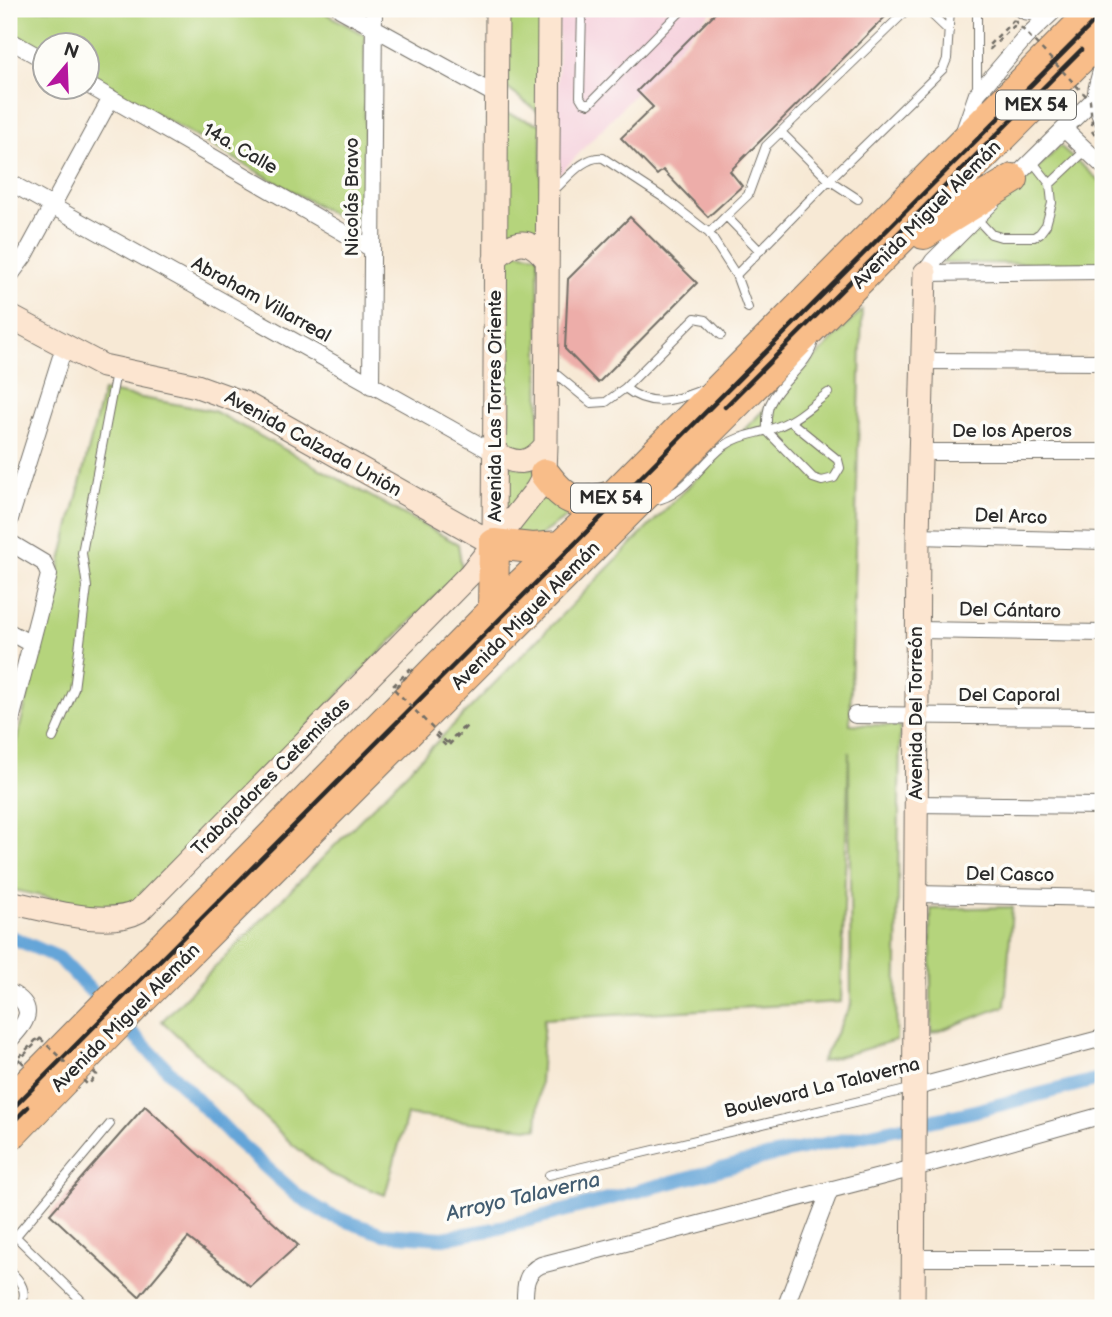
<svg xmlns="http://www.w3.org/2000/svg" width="1112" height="1317" font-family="'Balsamiq Sans',sans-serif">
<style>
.built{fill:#f5cfdc}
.green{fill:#b5d47b;stroke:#708053;stroke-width:2}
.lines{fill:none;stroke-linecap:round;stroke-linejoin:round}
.canal{stroke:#65a5d8;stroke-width:14}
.building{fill:#edada9}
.lane-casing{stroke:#726e66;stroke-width:10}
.street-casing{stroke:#726e66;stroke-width:18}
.secondary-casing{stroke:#726e66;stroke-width:25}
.highway-casing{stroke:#726e66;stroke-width:32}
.path{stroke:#726e66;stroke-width:2.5;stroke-dasharray:5 5;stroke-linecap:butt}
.lane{stroke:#fff;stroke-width:8}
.street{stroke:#fff;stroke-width:16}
.secondary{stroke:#fce5d0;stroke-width:23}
.highway{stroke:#f8bd89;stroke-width:30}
.rail{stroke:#2b2b2b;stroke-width:4.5}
.path-bridge{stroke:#726e66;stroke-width:2.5;stroke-dasharray:5 5;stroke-linecap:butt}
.labels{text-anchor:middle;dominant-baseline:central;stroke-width:7;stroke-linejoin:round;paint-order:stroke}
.shield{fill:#fdfcf7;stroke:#6a6a68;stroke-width:2}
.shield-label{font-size:18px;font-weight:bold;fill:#2b2b2b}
.street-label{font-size:19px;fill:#2b2b2b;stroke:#fdfcf7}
.water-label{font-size:21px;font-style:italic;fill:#425c70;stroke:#fdfcf7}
</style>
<rect width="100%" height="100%" fill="#fdfcf7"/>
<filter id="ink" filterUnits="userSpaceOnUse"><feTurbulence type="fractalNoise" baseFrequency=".0143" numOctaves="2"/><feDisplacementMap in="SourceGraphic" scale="14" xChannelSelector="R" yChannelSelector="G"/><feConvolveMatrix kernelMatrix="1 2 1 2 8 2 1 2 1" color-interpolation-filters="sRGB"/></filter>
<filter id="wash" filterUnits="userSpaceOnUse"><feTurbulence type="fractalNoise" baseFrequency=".00686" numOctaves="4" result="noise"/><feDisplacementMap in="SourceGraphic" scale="28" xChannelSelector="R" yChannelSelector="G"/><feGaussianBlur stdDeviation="1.57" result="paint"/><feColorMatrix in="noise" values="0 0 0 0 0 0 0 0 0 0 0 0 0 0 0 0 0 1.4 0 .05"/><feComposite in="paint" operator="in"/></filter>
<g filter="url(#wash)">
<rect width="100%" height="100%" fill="#f7e9d5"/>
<path class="built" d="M559,9H714L556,178Z"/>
<path class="green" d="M9,9H318L365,35L364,227L353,226L88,75V46H46L45,52L9,31Z
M504,9H542L541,114L504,86Z
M503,113L541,124V238L503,237Z
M1060,146L1103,184V264L941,263Z
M510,251L538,255L540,447L523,457L501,447L502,260Z
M862,310L850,724L900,726L896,1040L821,1062L851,1005L849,752L841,1002L544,1019L537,1129L407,1115L385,1195L330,1174L292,1144L162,1021Z
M103,391L214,411L458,544L462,569L124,914L9,889V771Z
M502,465L533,468L539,475L503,518Z
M544,487L578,509L536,538L503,539Z
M1012,907L1005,1006L931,1034V909Z"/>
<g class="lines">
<path class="canal" d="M9,936L59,958L240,1144L298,1196L329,1215L383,1234L443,1238L495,1229L770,1156L971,1112L1103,1078"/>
</g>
<g id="blocks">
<path class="building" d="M719,9H893L730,171L742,186L708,217L663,170L657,175L621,138L653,107L637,91Z
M630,217L697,283L598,383L565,349L568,279Z
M145,1106L298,1245L251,1287L188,1238L139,1297L50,1214Z"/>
</g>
</g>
<g filter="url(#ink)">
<use href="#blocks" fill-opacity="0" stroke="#726e66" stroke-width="2"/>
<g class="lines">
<g class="lane-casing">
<path id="lane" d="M582,9L580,97L583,102L589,104L683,9
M926,9L949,31
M977,9V90
M1013,9L1024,15L1043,18
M781,132L829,180L943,69L947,59L950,9
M1050,184L1086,150
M553,191C566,180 584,155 603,158L667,200L709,233
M726,216L709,233L736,275
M977,219L991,234L1001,237H1034L1040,233L1046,225L1052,203L1050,184L1032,161
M760,251L726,216L748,195L766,146L908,9
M748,308L736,275L829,180L858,199
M551,370L591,403L606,402L625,388
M702,390C674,401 650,408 625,388L695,318L706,320L721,335
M790,421L838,460L840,468L834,478L822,481L813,478L767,431C767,422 766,412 770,404C780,380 808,367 814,341
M653,501C685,496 700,464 724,446C740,434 761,434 779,426C797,419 812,405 828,393
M53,738L74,689L87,587L82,553L116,372
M549,1175L910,1089
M9,1230L89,1308
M16,1236L110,1124
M9,1270C21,1281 29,1292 20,1308
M69,1308L79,1298"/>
</g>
<g class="street-casing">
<path id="street" d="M340,9L496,95
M9,40L46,61
M1103,65C1096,86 1091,101 1103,121
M88,85L372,249
M1065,130L1103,166
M963,134L977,94L1025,38L1056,9
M9,182L494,453
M1010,182L1094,99
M925,273L933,261L993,201
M925,273L1103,271
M9,277L26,254L111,98
M921,361L1103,362
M371,386L374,9
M921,452H1103
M9,522L64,347
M918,536L1103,541
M9,542L44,563L49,575L9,728
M917,630L1103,633
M9,632L31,644
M855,715L1103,717
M915,804L1103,806
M916,894L1103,898
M9,992C39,1007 26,1023 9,1041
M913,1088L1103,1038
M915,1258H1103
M525,1308C525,1290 523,1273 541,1265L914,1168L1103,1115
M785,1308L830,1190"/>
</g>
<g class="secondary-casing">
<path id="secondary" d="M495,259C516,238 529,237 547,260
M9,316L103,366L197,386L244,403L494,544
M494,453C517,465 529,466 546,445
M494,544L497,9
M9,902C45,909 107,929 139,911L470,574L537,489L545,474L546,445L549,9
M913,1308L918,536L925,273"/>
</g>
<g class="highway-casing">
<path id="highway" d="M924,234L1013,179
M545,474C567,503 578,507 614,495
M493,611L494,544L532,548L561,546
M9,1103L493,611L614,495L1095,9
M9,1137L141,1000L1103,36"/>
</g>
<path class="path" d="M1014,20L988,46L990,49L1014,26L1016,29
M1092,131L1100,143
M435,735L447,747L467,726L466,725L447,743
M9,1055L17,1062L41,1038"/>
<use href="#lane" class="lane"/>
<use href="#street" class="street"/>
<use href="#secondary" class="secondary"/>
<use href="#highway" class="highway"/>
<path class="rail" d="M725,407L1081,50
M9,1112L1103,13
M9,1126L28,1107"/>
<path class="path-bridge" d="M1014,20L1090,100L1092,124L1103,141
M396,687L414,669L412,667L392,687L447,743
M24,1064L18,1058L39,1037L88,1085L97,1075L88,1067"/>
</g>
</g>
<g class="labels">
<g class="shield">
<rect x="996" y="90.5" width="80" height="29" rx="5"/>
<rect x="571" y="483.5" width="80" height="29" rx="5"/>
</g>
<g class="shield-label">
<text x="1036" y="105">MEX 54</text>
<text x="611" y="498">MEX 54</text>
</g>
<g class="street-label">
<text transform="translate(240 149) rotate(30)">14a. Calle</text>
<text transform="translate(352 197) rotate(-90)">Nicolás Bravo</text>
<text transform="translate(927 215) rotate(-45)">Avenida Miguel Alemán</text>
<text transform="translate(261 300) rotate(29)">Abraham Villarreal</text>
<text transform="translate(495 406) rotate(-90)">Avenida Las Torres Oriente</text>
<text x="1012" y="431">De los Aperos</text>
<text transform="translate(313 444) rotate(29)">Avenida Calzada Unión</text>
<text transform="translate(1011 517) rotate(2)">Del Arco</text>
<text transform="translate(1010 611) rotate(1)">Del Cántaro</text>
<text transform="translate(526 616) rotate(-45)">Avenida Miguel Alemán</text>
<text x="1009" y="695">Del Caporal</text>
<text transform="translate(916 713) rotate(-90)">Avenida Del Torreón</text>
<text transform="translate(271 777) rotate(-45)">Trabajadores Cetemistas</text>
<text transform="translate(1010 875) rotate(1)">Del Casco</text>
<text transform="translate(126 1018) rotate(-45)">Avenida Miguel Alemán</text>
<text transform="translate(822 1088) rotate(-14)">Boulevard La Talaverna</text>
</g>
<g class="water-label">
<text transform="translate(523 1197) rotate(-13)">Arroyo Talaverna</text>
</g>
</g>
<rect width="1112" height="1317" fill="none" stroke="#fdfcf7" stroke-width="35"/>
<g transform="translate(66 66) rotate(19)"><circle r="33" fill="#fdfcf7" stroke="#a9a8a5" stroke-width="2"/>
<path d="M0-5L12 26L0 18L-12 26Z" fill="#b5179e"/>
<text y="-10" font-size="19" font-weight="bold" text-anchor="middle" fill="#2b2b2b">N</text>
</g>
</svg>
